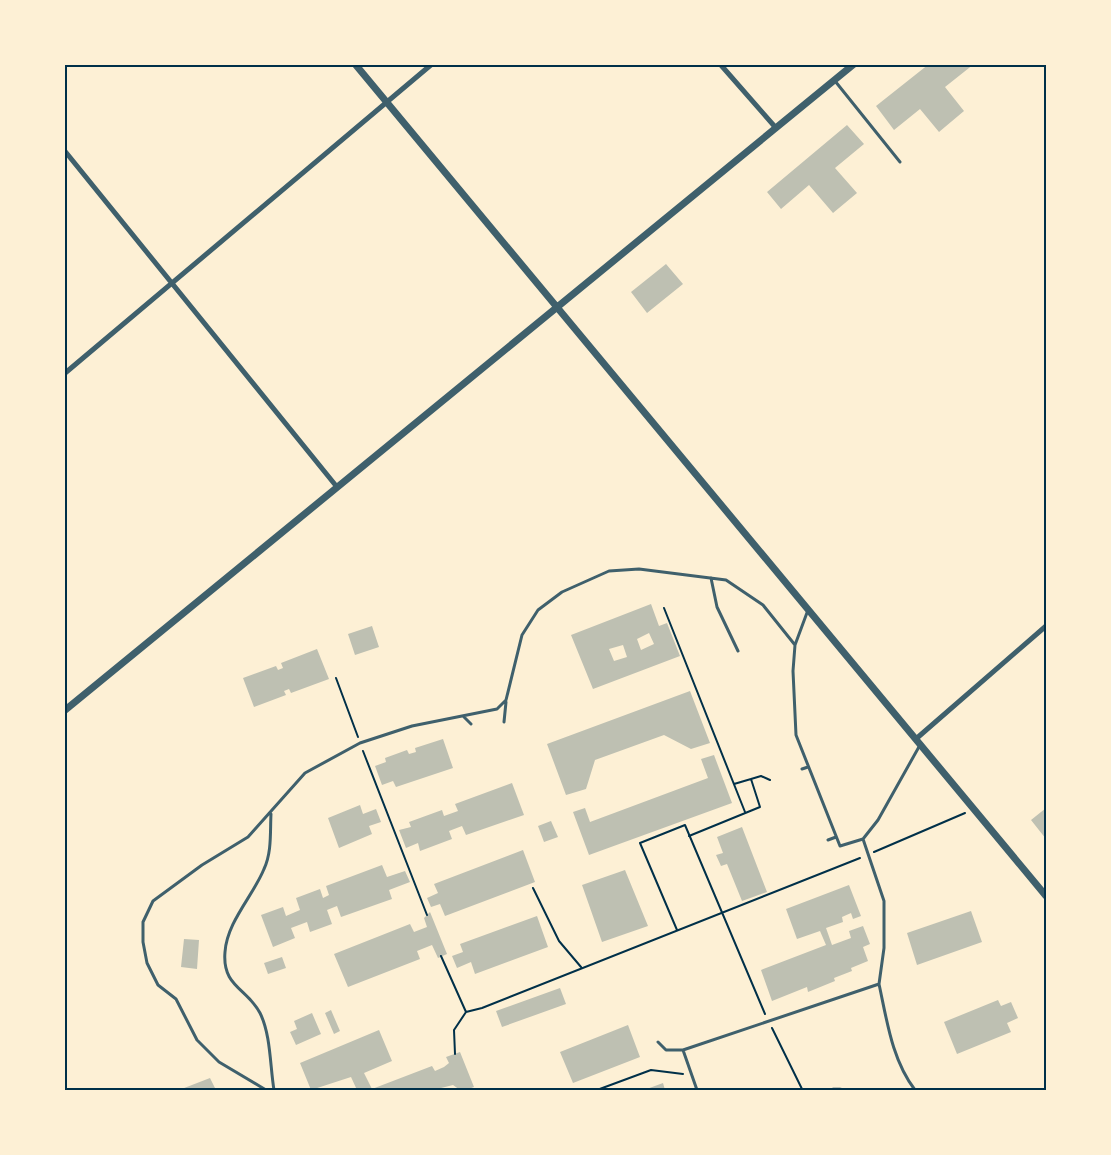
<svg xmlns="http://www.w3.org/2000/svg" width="1111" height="1155" font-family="'Archivo Narrow',sans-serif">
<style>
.building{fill:#bec0b2;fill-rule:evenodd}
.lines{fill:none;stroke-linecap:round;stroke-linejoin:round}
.path{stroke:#003049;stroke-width:2}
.service{stroke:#3f606c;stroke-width:3}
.minor{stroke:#3f606c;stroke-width:5}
.tertiary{stroke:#3f606c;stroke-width:7}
.neatline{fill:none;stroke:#003049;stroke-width:2}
</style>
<rect width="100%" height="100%" fill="#fdf0d5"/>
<path class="building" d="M929,64H974L945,87L964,111L939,132L920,109L894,130L876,106Z
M847,125L864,144L835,168L857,193L833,213L809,185L781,209L767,192Z
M666,264L683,284L647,313L631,292Z
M651,604L659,626L667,623L680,656L593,689L571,635ZM649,633L654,644L641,650L637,639ZM623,645L627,657L614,661L609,649Z
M372,626L379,647L355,655L348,634Z
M317,649L329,679L291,693L289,689L284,691L286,695L254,707L243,678L276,666L278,670L283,668L281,663Z
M690,691L710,743L691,749L664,735L595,760L586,789L566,795L547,744Z
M443,739L453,768L396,787L393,781L382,785L375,766L386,762L385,758L407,750L409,754L416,752L415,748Z
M714,755L732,803L589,855L573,812L585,808L590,822L708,778L701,759Z
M512,783L524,815L466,835L462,826L449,831L452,839L420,851L418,843L406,848L399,830L411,827L409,822L442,810L444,816L458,811L455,804Z
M360,805L363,814L376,809L381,822L369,826L372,834L339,848L328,818Z
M1046,808V839L1031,820Z
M551,821L558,837L544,842L538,826Z
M742,827L767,892L742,901L727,864L721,866L716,855L723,853L717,837Z
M523,850L535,882L445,916L440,904L431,907L427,898L438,893L434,884Z
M382,865L387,877L405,871L410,882L389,890L392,899L341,917L337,906L327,910L332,924L310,932L307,922L291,928L295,938L273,947L261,915L283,907L286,916L300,910L296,898L320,889L323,898L329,895L326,886Z
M625,870L648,926L602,942L582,885Z
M849,885L861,916L853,919L851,913L842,917L843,922L826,928L832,945L851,938L849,931L863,926L870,944L863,947L868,961L851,968L852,971L834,978L835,981L808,992L807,987L772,1001L761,970L826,945L820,931L797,939L786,909Z
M971,911L982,942L917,965L907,933Z
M430,912L447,954L438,958L432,945L417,951L420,959L348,987L334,954L410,924L414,932L427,927L424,918Z
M537,916L548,947L475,974L471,962L457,968L452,956L463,952L460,944Z
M184,939L199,940L197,969L181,967Z
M282,957L286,968L268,974L264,963Z
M560,988L566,1004L502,1027L496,1011Z
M998,1000L1001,1006L1011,1002L1018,1018L1007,1023L1011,1032L957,1054L944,1022Z
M331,1010L340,1031L334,1034L325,1013Z
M312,1013L321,1034L296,1045L290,1032L297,1029L294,1021Z
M628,1025L640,1057L573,1083L560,1052Z
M379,1030L392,1061L364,1073L372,1089L432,1066L435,1071L444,1067L449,1063L446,1057L460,1052L474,1087L466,1090H460L453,1085L441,1088L442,1090H357L351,1077L311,1090L300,1063Z
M210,1078L216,1090H179Z
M663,1083L665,1090H644Z
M833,1087H840L846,1090H830Z"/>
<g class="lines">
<path class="path" d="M664,608L745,812
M336,678L358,737
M363,751L427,915
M734,784L751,779
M689,836L760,807L751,779L761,776L770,780
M874,852L965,813
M533,888L559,941L581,967
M677,930L640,843L685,825L765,1014
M441,956L466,1012L454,1030L455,1054
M466,1012L482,1008L860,858
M772,1028L802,1089
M469,1089V1090
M597,1090L651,1070L683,1074"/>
<path class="service" d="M835,81L900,162
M711,578L717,607L738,651
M795,645L808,610
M463,716L471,724
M504,722L506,702
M802,769L808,767
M271,814C270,832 272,852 264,869C253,896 227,922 225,952C222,987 247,988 260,1013C271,1035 270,1067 274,1090
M828,840L836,837
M879,984C887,1021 892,1060 915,1090
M658,1042L666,1050H683L879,984L884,948V901L863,839L878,820L920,745
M683,1050L697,1090
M266,1090L219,1062L197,1040L176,999L158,985L147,963L143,942V922L153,901L202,865L248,837L305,773L360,743L412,726L497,709L506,700L522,635L538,610L562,592L609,571L639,569L726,580L763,605L795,645L793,671L796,735L840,846L863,839"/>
<path class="minor" d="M720,64L776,128
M64,150L337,487
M64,374L432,64
M917,738L1046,626"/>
<path class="tertiary" d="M355,64L1046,896
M64,711L854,64"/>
</g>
<rect width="1111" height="1155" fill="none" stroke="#fdf0d5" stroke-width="132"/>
<rect x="66" y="66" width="979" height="1023" class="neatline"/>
</svg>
